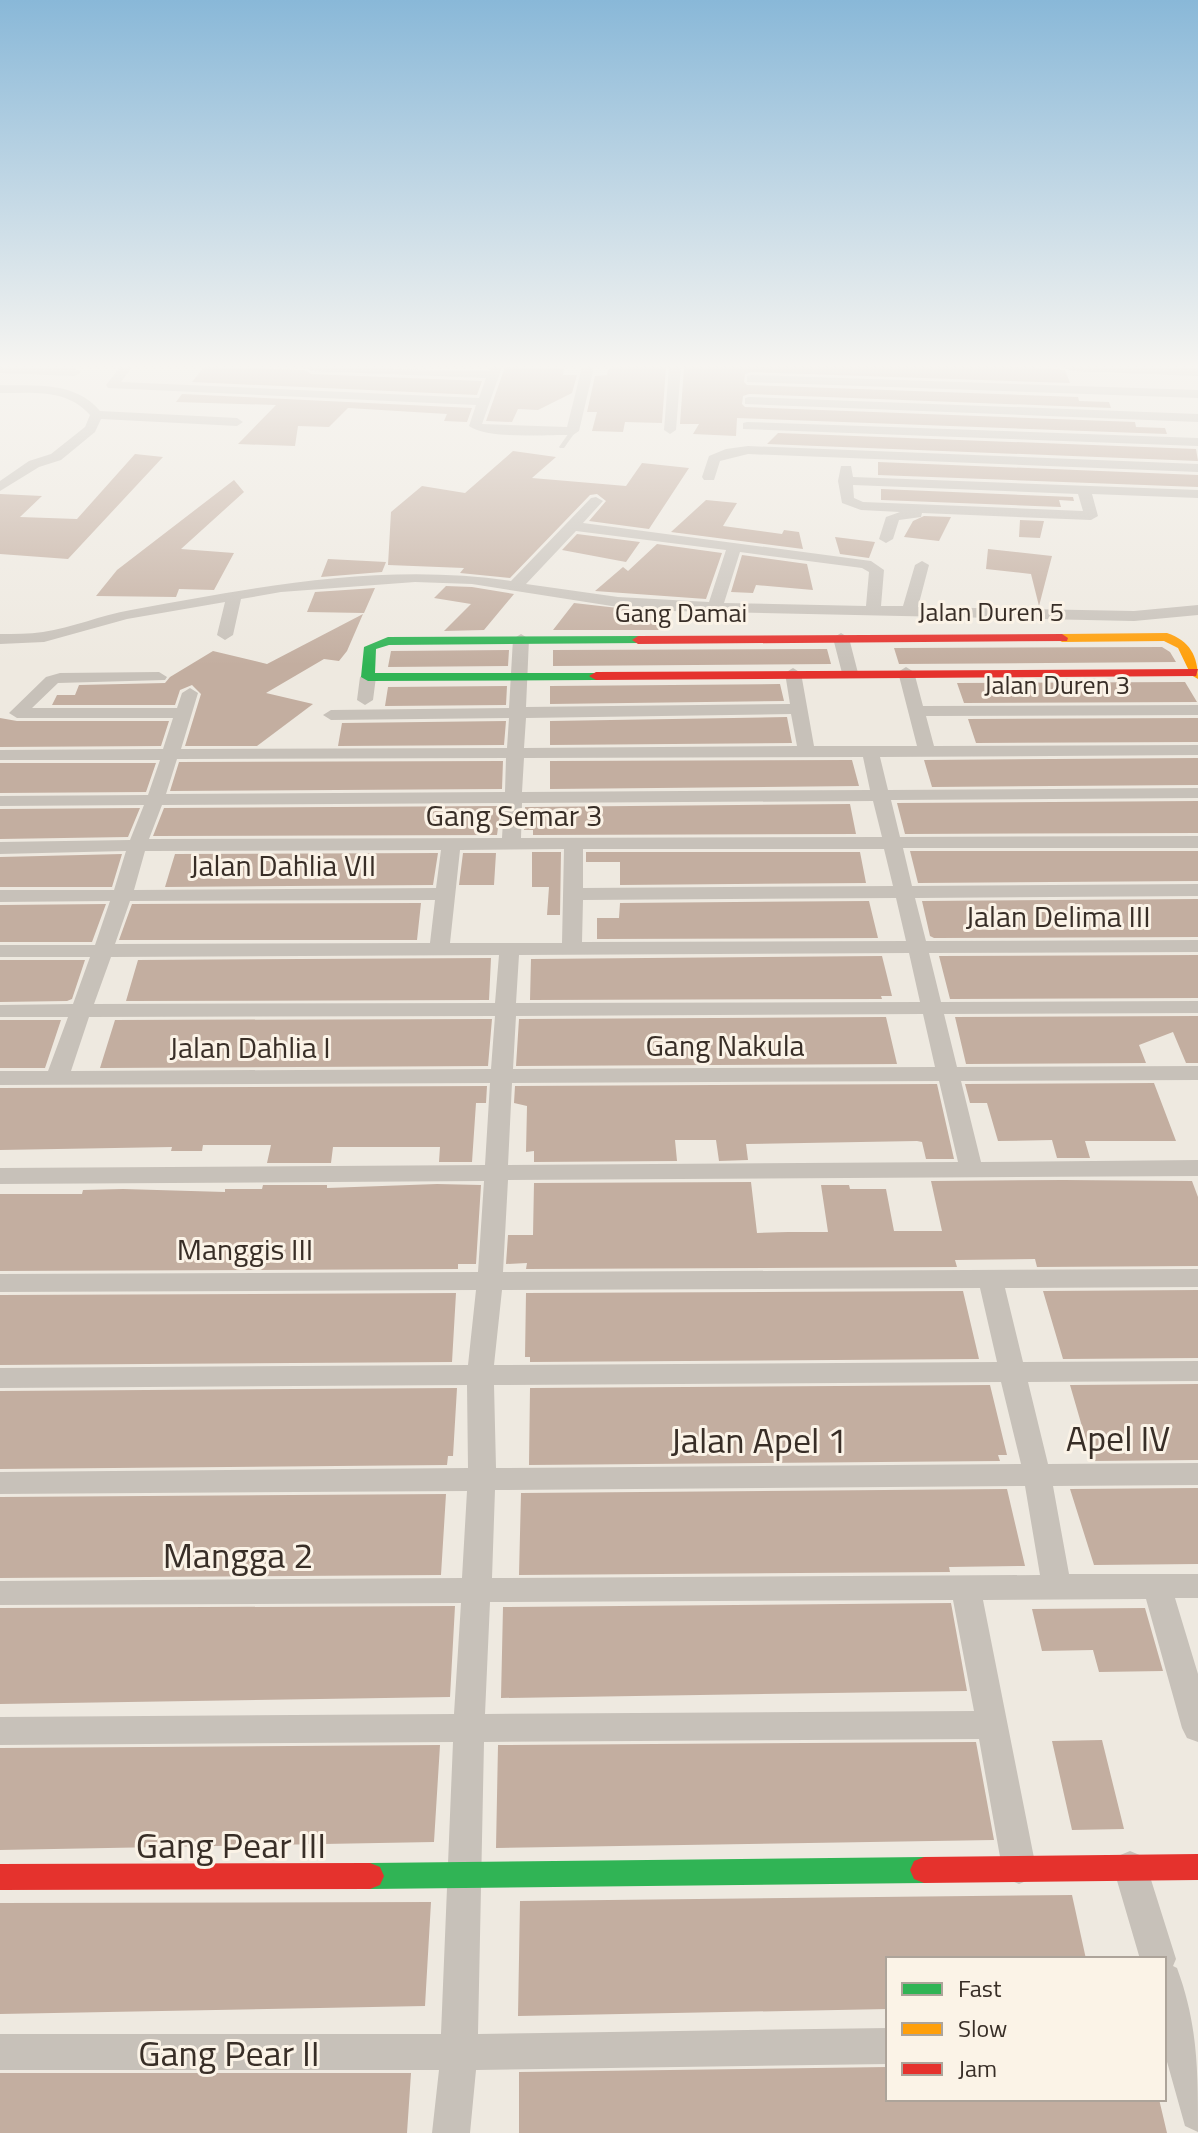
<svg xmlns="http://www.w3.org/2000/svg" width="1198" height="2133" font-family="'Titillium Web',sans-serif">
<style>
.building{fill:#c3aea0}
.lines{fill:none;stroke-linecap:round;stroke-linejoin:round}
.lane{fill:#c7c1b9;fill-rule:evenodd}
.street{fill:#c7c1b9;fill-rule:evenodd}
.fast{fill:#30b455;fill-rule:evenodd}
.slow{fill:#ff9f0a;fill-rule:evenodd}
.jam{fill:#e5322d;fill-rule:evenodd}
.labels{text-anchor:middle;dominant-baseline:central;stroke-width:6;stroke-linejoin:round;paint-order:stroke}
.far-street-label{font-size:26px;fill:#382e27;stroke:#fbf3e7}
.street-label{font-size:30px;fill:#382e27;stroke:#fbf3e7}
.near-street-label{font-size:36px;fill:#382e27;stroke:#fbf3e7}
</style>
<rect width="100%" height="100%" fill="#eee9e0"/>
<path class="building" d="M204,367L305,370L311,374L482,381L477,395L192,382Z
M505,367L564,369L563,375H577L572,393L538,410L518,409L512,422L486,421Z
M614,367H666L662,423L625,422L623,432L592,431L597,412H587L595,376L607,375L608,370Z
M684,367H1032L1065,370L1070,383L751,372L745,374L744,382L747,385L1078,397L1079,401L1109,402L1111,408L749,394L743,396L742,404L745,407L1135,422L1136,427L1165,428L1167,434L737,418L736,436L693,434L699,424H680Z
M182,394L472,408L467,422L444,421L447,414L348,408L329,427L298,426L295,446L238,444L276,405L176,402Z
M778,433L1196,449L1198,461L767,444Z
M513,451L556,457L532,478L626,486L642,463L689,468L649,529L589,521L606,501L597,494L590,495L510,578L460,573L464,568L388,565L391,512L422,486L465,493Z
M135,454L163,457L68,559L0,554V494L42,496L20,517L77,519Z
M878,462L1198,475V487L878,475Z
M234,480L244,492L181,549L234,553L214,590L179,589L176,597L96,596L117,570Z
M881,489L1073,497L1074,501L1059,500L1061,507L881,500Z
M706,500L737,503L723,526L782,534L784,530L799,532L803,549L671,532Z
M924,516L951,517L939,541L904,537L913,521Z
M1020,520L1044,521L1040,538L1019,537Z
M577,534L640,542L626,562L562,550Z
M835,537L875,542L869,558L840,554Z
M657,544L722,553L706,599L595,591L623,567L628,571Z
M988,549L1052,556L1039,606L1031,574L986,569Z
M742,555L807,564L813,590L756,585L753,593L731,592Z
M328,559L386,562L382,572L321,577Z
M446,586L472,587L514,594L484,630L444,631L471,604L434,598Z
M375,588L364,613L307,612L315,592Z
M574,603L662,613L660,630H553Z
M363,614L347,651L339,661L324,659L266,693L313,704L257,746H185L201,694L192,685L180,690L175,705H52L57,695H75L79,685L165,683L170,677L213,651L267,664Z
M1162,647L1170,652L1176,662L899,664L894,648Z
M827,649L831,664L553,666V650Z
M509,650L508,666L388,667L391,651Z
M1185,682L1197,702L964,703L957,683Z
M780,684L784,701L550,704V686Z
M507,686L506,705L385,706L388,687Z
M787,717L792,743L550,745V721Z
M0,718L17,721H169L161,746L0,747Z
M1198,718V742L976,743L968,719Z
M506,721L504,745L338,746L342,723Z
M1198,758V785L932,787L924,760Z
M852,760L859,786L550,789V761Z
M503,761L502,789L170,791L179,762Z
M0,763H156L146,792L0,793Z
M1198,801V833L905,834L897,803Z
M850,804L856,834L533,835V830H524L525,807Z
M501,806L497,835L153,836L164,808Z
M140,808L128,837L0,839V809Z
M910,851H1198V881L918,883Z
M532,852H561L560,915H547L549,887H532Z
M586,852H860L866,883L620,885V862H586Z
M438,853L433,885L165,887L175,854Z
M463,853H496L494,885H459Z
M122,854L112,887H0V857Z
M1198,899V937L934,938L930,936L922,901Z
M869,901L878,938L597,939V918H619L620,903Z
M421,903L417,940H119L132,904Z
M106,904L92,942H0V905Z
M1198,955V998L950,999L939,956Z
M882,956L892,996H881L882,999L530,1000L531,959Z
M491,958L489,1000L126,1001L138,960Z
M0,960H85L72,999L67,1001L0,1002Z
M1198,1016V1063H1186L1173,1032L1139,1045L1146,1063L966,1064L955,1017Z
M886,1017L897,1064L516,1066L519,1019Z
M488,1019H492L488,1066L100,1068L115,1020Z
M0,1020H61L45,1068H0Z
M1154,1083L1176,1141H1085L1090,1158H1057L1052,1140L998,1141L987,1103H970L965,1084Z
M937,1084L954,1159H926L922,1142L917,1141L746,1144L748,1160L719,1161L716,1140H675L677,1161L534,1162V1151L526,1152L527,1106L514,1103L515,1086Z
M487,1086L486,1103H476L472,1162H439L440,1147H333L331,1163H267L271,1145H203L202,1151H171L172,1147L0,1150V1088Z
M1064,1180L1192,1181L1198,1197V1266L1037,1267L1035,1259L955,1260L957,1267L526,1269L527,1263L506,1264L508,1235H533L534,1183L751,1182L757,1233L788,1232H828L821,1185H849L850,1189H886L894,1231H942L931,1181Z
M437,1184L481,1185L476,1264H458V1269L0,1271V1194H82L83,1190L123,1189L225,1192V1189H262L263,1185H327V1188Z
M1198,1290V1358L1063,1359L1043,1291Z
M963,1291L979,1359L530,1362V1357H525L526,1293Z
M456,1293L452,1362L0,1365V1295Z
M1198,1384V1460L1092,1461L1070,1385Z
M990,1385L1007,1455H998L1000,1461L529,1465L530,1388Z
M457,1388L453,1456H448L447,1465L0,1469V1391Z
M1198,1488V1564L1094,1565L1070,1489Z
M1007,1489L1025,1566L949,1567L950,1572L519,1575L521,1493Z
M446,1494L441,1575L0,1578V1497Z
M951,1603L967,1691L501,1698L503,1607Z
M455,1606L450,1697L0,1704V1608Z
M1145,1608L1163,1671L1099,1672L1093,1650L1042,1651L1032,1609Z
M1102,1740L1124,1829L1072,1830L1052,1741Z
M976,1742L994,1840L496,1848L498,1745Z
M440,1745L434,1842L0,1850V1748Z
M1072,1895L1086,1959H888V2009L518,2016L520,1901Z
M431,1902L425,2006L0,2014V1903Z
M888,2067V2099H1159L1167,2133H519V2072Z
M0,2073H411L407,2133H0Z"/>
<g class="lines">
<path class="lane" d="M571,430L576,431L564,448H560L559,447Z"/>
<path class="street" d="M0,367L75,368L81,372L75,376L0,373Z
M120,367H132L121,382L479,398L486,378L311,371L305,367L489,371L490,367H502L482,424L567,427L582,367H594L579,431L573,435C547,434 488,440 469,426L476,405L108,388L106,385Z
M669,367H681L676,430L670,434L664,430Z
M1065,367L1198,368V376L1071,371Z
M751,375L1198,390V398L747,382V376Z
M0,385C36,386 75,381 100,411L237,418L243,422L237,426L101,419L95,432L61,460L39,467L0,491V481L29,461L51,454L85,427L90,415C67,388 32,393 0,393Z
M749,397L1198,414V422L745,404V398Z
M747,422L1198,438V446L743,429V423Z
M748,446L1198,464V472L748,454L720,461L714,480H704L702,477L709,456L726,449Z
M841,466H851L853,477L1198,490V498L1092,494L1098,516L1091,520L922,513L921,517L899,520L893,539L886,543L879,539L886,517L900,512L861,510L842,503L838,481ZM853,485L1078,494L1083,511L863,502L854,498Z
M596,497L603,501L583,523L871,561L884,570L881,606H903L915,565L922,561L929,565L918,607L1134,611L1198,605V615L1134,621L672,611L618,607L472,584L415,582L281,592L241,599L233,635L225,640L217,635L225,602L127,619L44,642L0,644V634C14,634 29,634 43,632C72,628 101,615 131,610C256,587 384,562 511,581L591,498ZM576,531L726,550L709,602L618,597L526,584ZM740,552L862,568L869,572L866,606L724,603Z
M841,633L849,638L858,673L856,676H844L842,673L833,638Z
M521,634L529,639L526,707L790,704L785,673L793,668L801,673L814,746H917L898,672L906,667L914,672L923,706L1198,705V715L926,716L934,746L1198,745V755L880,757L888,790L1198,788V798L891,800L900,837L1198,836V848H903L912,886L1198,884V896L915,898L926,941L1198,940V952L929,953L941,1002L1198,1001V1013L944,1014L957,1067L1198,1066V1080L961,1081L981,1162L1198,1160V1176L508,1180L503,1272L1198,1269V1287L1005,1288L1023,1362L1198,1361V1381L1028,1382L1048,1464L1198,1463V1485L1053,1486L1069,1574H1198V1598H1175L1198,1674V1742L1187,1738L1182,1728L1146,1599L983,1600L1036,1868L1031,1879L1019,1884L1007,1879L1002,1868L979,1739L484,1742L478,2034L888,2028V2064L476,2070L470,2133H432L439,2070H0V2034H441L453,1742L0,1745V1717L454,1714L461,1603L0,1605V1581L462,1578L467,1491L0,1494V1472L468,1468L467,1385L0,1388V1368L468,1365L476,1290L0,1292V1274L478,1272L484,1181L0,1184V1168L485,1165L490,1083L0,1085V1071H48L68,1017H0V1005L73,1004L90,957H0V945H95L110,901L0,902V890H114L126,851L0,854V842L130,840L144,805L0,806V796L148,795L160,760H0V750L163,749L173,718H17L9,713L46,677L60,673L159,672L167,677L165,680L58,683L32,708H177L182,693L190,688L198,693L181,749L507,748L509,718L331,720L323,715L331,710L509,708L513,639ZM791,714L797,746L524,748L526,718ZM863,757L870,790L522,792L524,758ZM506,758L505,792L166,794L177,759ZM873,801L882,837L521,838L522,803ZM504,803L502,838L149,839L162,805ZM564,849L562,943H450L460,850ZM583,849H884L893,886L583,888ZM441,850L436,888L134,890L145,851ZM896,898L906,941L582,942L583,900ZM435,900L430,943L115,944L130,901ZM909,953L920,1002L516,1003L519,955ZM499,955L495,1003L94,1004L111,957ZM923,1014L935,1067L513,1069L516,1016ZM495,1016L491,1069L71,1071L89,1017ZM939,1081L958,1162L508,1165L512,1083ZM980,1288L997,1362L494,1365L502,1290ZM1001,1382L1021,1464L496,1468L494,1385ZM1025,1486L1040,1575L492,1578L495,1490ZM953,1600L974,1711L485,1714L490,1602Z
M368,672L376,677L373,700L365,705L357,700L360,677Z
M1130,1851L1142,1856L1147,1867L1176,1959L1173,1966L1177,1968C1198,2025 1198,2071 1198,2132L1185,2126L1164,2051V1959H1140L1113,1867L1118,1856Z"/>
<path class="fast" d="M638,636L644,640L643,643L389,645L376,649L375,673H601L603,676L596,680L368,681L361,677L364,647L388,637Z
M924,1857L934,1861L938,1870L934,1879L924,1883L370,1889L360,1885L356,1876L360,1867L370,1863Z"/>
<path class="slow" d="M1167,633C1190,641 1198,656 1198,679L1191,675L1178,648L1164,641L1062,642L1056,638L1062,634Z"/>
<path class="jam" d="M1062,634L1068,638L1067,641L638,644L632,640L638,636Z
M1198,669L1196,676L596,680L589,676L596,672Z
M1198,1854V1880L924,1883L914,1879L910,1870L914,1861L924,1857Z
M370,1863L380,1867L384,1876L380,1885L370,1889L0,1890V1864Z"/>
</g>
<linearGradient id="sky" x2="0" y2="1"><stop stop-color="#89b8d8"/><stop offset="0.55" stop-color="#f7f5f1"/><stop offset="1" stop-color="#f7f5f1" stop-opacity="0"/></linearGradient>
<rect width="1198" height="665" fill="url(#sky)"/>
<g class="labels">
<g class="far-street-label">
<text x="991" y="611">Jalan Duren 5</text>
<text x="681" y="612">Gang Damai</text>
<text x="1057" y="684">Jalan Duren 3</text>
</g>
<g class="street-label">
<text x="514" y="815">Gang Semar 3</text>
<text x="283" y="865">Jalan Dahlia VII</text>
<text x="1058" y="916">Jalan Delima III</text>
<text x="725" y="1045">Gang Nakula</text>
<text x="250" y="1047">Jalan Dahlia I</text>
<text x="245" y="1249">Manggis III</text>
</g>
<g class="near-street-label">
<text x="1118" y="1437">Apel IV</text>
<text x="759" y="1439">Jalan Apel 1</text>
<text x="238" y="1554">Mangga 2</text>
<text x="231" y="1844">Gang Pear III</text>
<text x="229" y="2052">Gang Pear II</text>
</g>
</g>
<rect x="886" y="1957" width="280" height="144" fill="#fbf3e7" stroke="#ada49a" stroke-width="2"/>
<rect x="902" y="1983" width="40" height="12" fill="#30b455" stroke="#ada49a" stroke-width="2"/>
<text x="958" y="1997" font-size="24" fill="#382e27">Fast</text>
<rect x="902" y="2023" width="40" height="12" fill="#ff9f0a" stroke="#ada49a" stroke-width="2"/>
<text x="958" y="2037" font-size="24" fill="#382e27">Slow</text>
<rect x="902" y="2063" width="40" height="12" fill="#e5322d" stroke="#ada49a" stroke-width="2"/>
<text x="958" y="2077" font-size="24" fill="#382e27">Jam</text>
</svg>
